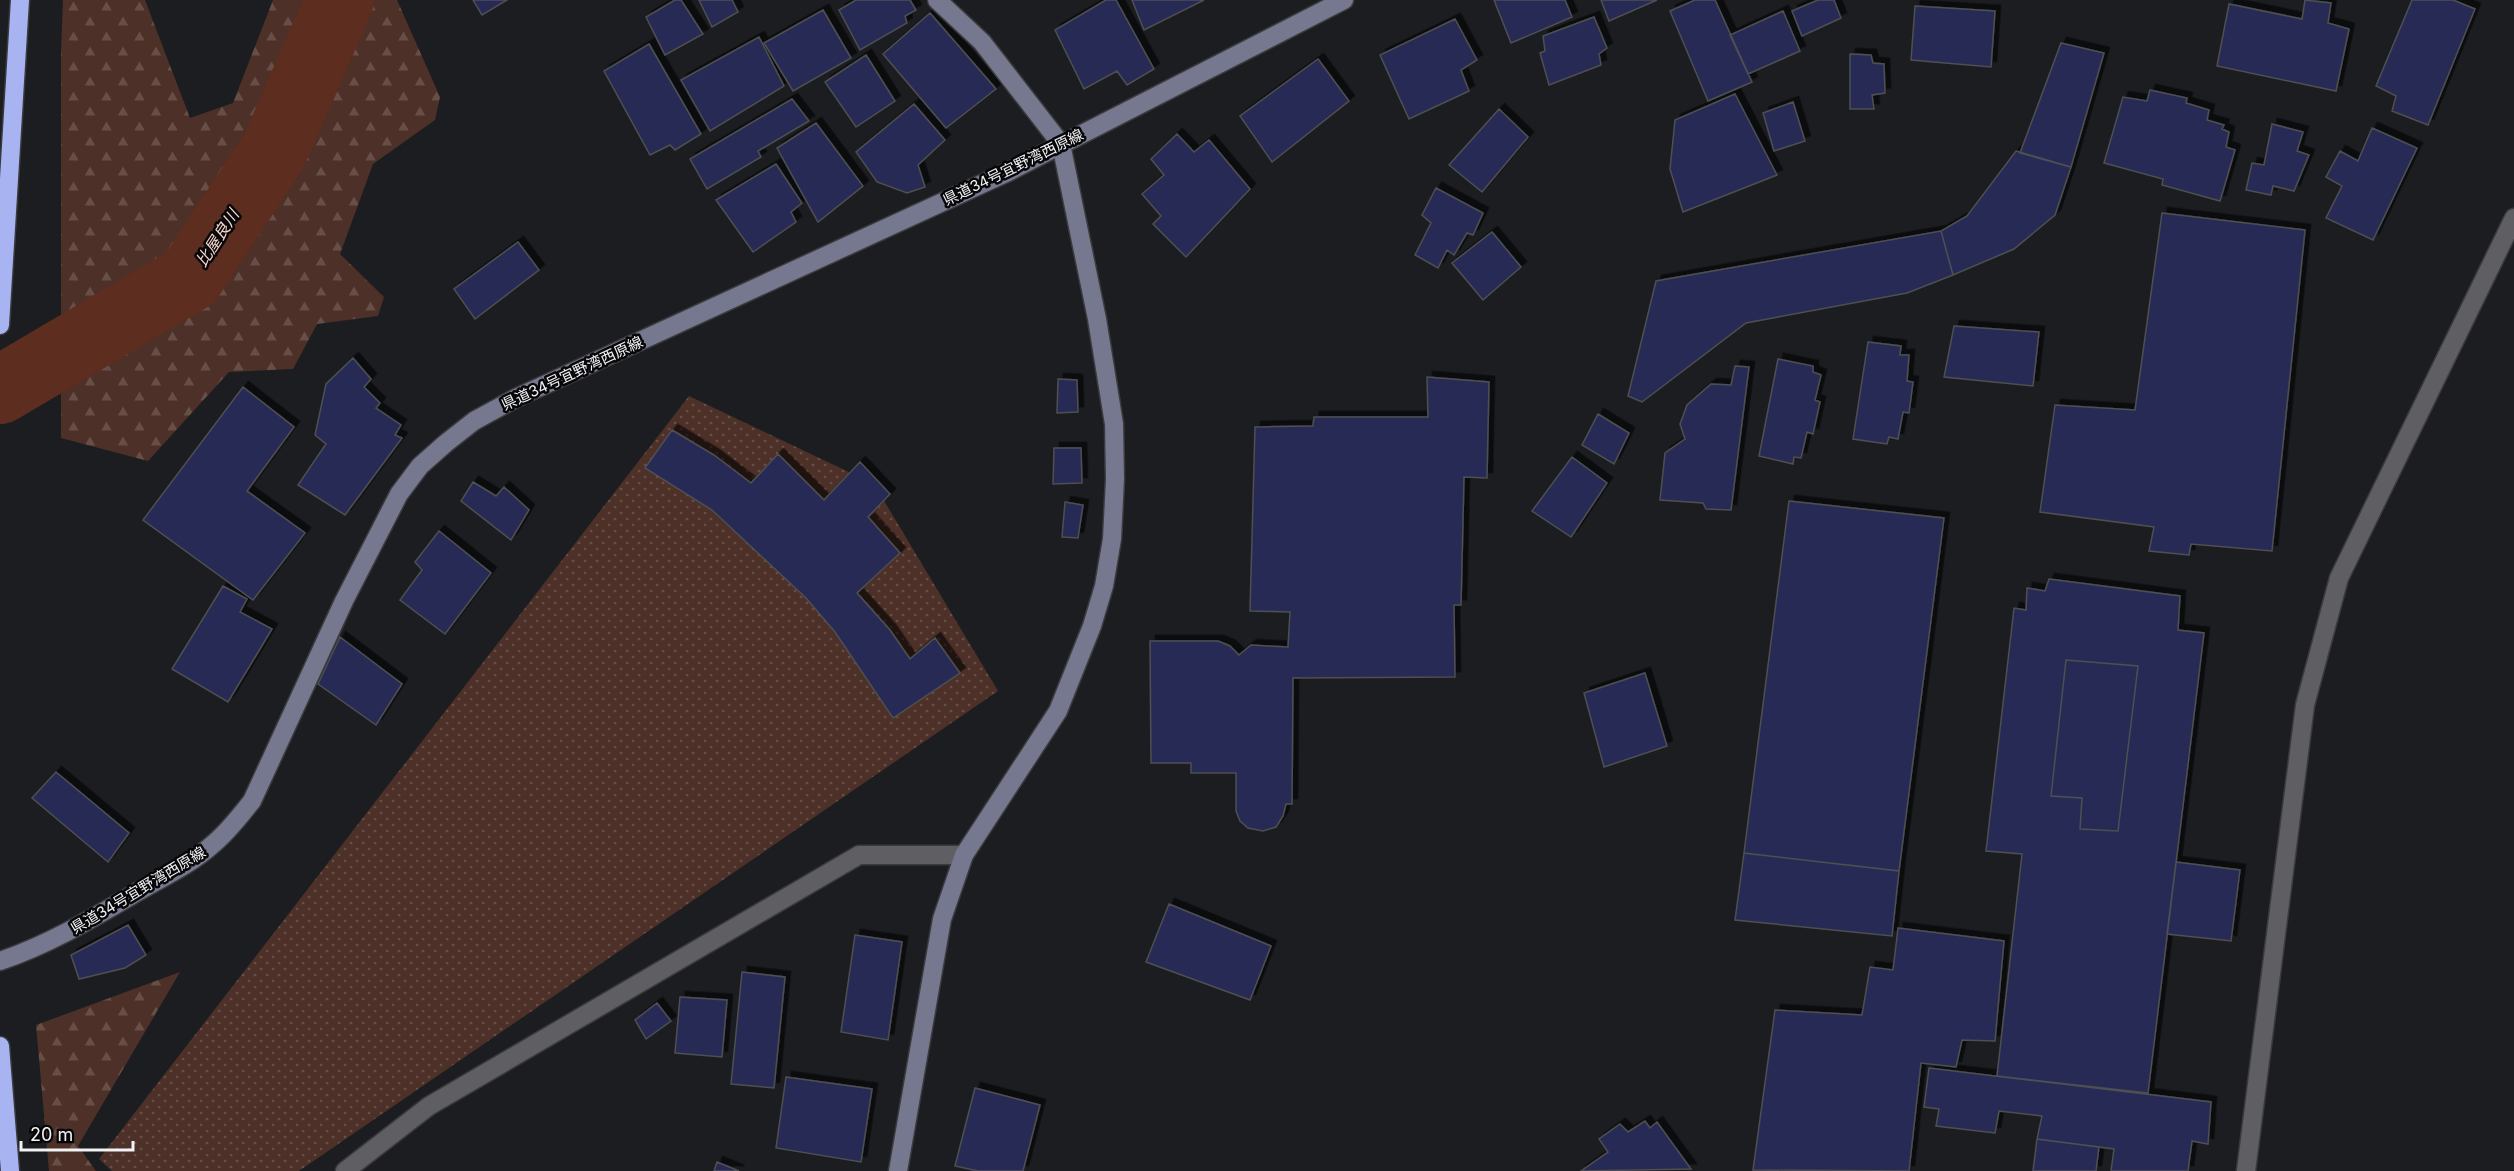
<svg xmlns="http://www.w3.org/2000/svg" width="2514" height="1171" font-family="Inter,'Noto Sans JP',sans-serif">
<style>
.grass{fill:url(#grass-dots)}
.forest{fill:url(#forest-firs)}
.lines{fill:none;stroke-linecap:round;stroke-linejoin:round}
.river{stroke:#5d2d20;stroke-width:68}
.building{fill:#272b54;stroke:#4e4f52;stroke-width:1.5;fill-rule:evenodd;filter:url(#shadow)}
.street-casing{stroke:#3b3b3e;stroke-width:21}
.secondary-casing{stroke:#3b3b3e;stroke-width:21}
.highway-casing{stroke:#3b3b3e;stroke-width:21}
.street{stroke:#5f5f63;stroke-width:18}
.secondary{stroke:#75788e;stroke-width:18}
.highway{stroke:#a8b3f2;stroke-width:18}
.labels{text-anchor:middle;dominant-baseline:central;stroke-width:5;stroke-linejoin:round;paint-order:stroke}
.street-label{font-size:15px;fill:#f2f2f5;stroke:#070709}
.water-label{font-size:16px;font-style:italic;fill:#fcd9cf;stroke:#070709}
</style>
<defs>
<pattern id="grass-dots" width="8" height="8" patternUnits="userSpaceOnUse" patternTransform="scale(1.5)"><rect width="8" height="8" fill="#4d3027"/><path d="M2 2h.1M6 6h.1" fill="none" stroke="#674e47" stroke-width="1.8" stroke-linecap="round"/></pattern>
<pattern id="forest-firs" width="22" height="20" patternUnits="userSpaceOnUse" patternTransform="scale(1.5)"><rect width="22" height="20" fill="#4d3027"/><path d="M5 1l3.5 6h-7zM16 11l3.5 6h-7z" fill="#674e47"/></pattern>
<filter id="shadow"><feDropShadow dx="5.5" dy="-5.5" stdDeviation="0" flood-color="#0009"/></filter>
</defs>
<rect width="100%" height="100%" fill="#1c1d20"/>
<path class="grass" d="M689,396L874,484L998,691L299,1171H112L99,1159Z"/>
<path class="forest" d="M63,0H145L190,118L233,103L273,0H397L440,97L435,120L373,164L340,254L384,297L378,316L317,324L293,369L229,372L148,461L61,438V52Z
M180,972L78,1146L96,1171H49L36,1025Z"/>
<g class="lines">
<path class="river" d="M0,390L190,278L274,151L340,0"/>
</g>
<path class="building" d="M473,0H507L482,15Z
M675,0H681L703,34L665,55L646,17Z
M699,0H732L738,12L712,27Z
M856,0H910L916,10L905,16L907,23L860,50L839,10Z
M1106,0H1116L1154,69L1127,85L1117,71L1084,89L1055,30Z
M1132,0H1204L1144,30Z
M1494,0H1565L1572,17L1511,43Z
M1601,0H1657L1609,21Z
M1695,0H1715L1752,82L1708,101L1670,11Z
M1818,0H1834L1841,18L1802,36L1792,11Z
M2305,0L2331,3L2328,23L2349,29L2336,91L2217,66L2229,4L2302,19Z
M2412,0H2453L2475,9L2428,125L2392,111L2396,96L2376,86Z
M1915,6L1995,11L1991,67L1911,60Z
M823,10L851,58L793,91L764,43Z
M1783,11L1800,51L1748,74L1730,35Z
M930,13L996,89L946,128L883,54Z
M1594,17L1607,48L1599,54L1601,65L1549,85L1540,53L1545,51L1543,36Z
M1455,19L1477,60L1461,70L1469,91L1409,119L1380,55Z
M759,37L784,86L710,131L681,80Z
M2061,43L2104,53L2071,167L2020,153Z
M649,44L701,134L675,150L670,145L650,155L604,71Z
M1850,54L1871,55L1873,63L1884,64L1885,93L1872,95L1874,109H1850Z
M866,55L895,101L856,127L825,82Z
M1318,59L1349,101L1272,162L1240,116Z
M2150,90L2187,98L2186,103L2209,110L2207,120L2224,125L2222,129L2229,132L2226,147L2235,150L2220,201L2162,185L2163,179L2104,163L2123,97L2147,101Z
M1735,94L1777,175L1683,212L1670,169L1675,120Z
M792,99L809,121L758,151L761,157L707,189L690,159Z
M1793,102L1805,141L1774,151L1763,113Z
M914,104L945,140L918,165L925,187L907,193L877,182L856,152Z
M1499,109L1528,137L1482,192L1449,165Z
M816,123L863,186L818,222L777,148Z
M2272,124L2303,132L2297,151L2309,155L2294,191L2273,186L2271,195L2246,190L2252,163L2264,165Z
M2372,128L2417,148L2373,240L2326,218L2342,186L2326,177L2340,151L2358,161Z
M1177,134L1194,152L1209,140L1250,189L1186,257L1153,224L1161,216L1142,194L1164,175L1151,159Z
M2016,151L2071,167L2055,215L2014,249L1953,275L1941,231L1967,216Z
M776,164L802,203L791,212L796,222L753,252L716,200Z
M1436,188L1483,213L1473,235L1467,233L1454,255L1447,250L1438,268L1415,255L1431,223L1422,215Z
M2162,213L2305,230L2272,551L2191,544L2189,555L2149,551L2154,527L2040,512L2055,405L2135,410Z
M1941,231L1953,275L1907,293L1746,323L1642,402L1628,396L1656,281Z
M1492,232L1521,267L1483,300L1452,263Z
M518,242L539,270L475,319L454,289Z
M1954,326L2039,332L2033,386L1944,377Z
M1868,342L1901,346L1900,355H1909L1907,381L1913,382L1909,413L1903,412L1898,439L1889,437L1887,444L1853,439Z
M353,358L371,379L364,387L380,403L376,408L401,425L395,435L402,438L345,515L298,485L326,444L315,435L326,384Z
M1778,359L1813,366V372L1821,375L1815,400L1820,402L1813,434L1807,432L1801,458L1794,457L1793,464L1759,456Z
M1735,366L1749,367L1731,510L1706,509L1703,503L1660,500L1665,453L1685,439L1680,424L1687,405L1711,384L1731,385Z
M1427,377L1489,382L1487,478L1464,477L1461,605H1454L1455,677L1293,678L1292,804H1286L1283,816L1276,827L1263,831L1248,828L1240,821L1236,811V773H1191V763H1151L1150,641H1218L1230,646L1239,655L1251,645L1288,647L1290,612L1250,611L1255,427L1313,426L1314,417H1428Z
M1058,379L1077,380L1078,412L1057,413Z
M243,387L294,427L247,491L305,533L253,600L143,520Z
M1598,414L1629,433L1614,464L1582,445Z
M672,430L714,455L751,483L778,454L824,500L860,462L890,494L868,517L900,553L857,593L890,630L910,659L935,638L960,673L893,718L835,632L806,598L712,510L645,468Z
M1054,448H1081L1082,483L1053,484Z
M1572,457L1607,483L1571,537L1532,511Z
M473,482L496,496L504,487L529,510L511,540L461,501Z
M1789,501L1944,518L1899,871L1744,853Z
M1065,502L1083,505L1078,538L1062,537Z
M439,531L491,573L445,634L400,600L422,570L415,562Z
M2049,579L2180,596L2178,630L2204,633L2148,1093L1997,1076L2022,854L1986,851L2014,608L2026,610L2027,588L2045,591ZM2066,660L2138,666L2118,831L2080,829L2082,798L2051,796Z
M223,586L247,599L240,612L272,629L228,702L172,669Z
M340,637L402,684L376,725L318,684Z
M2066,660L2138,666L2118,831L2080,829L2082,798L2051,796Z
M1645,673L1667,746L1604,767L1584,693Z
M56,772L129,833L108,862L32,798Z
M1744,853L1899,871L1892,936L1735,920Z
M2176,862L2240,870L2231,941L2167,934Z
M1169,904L1271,946L1250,1000L1146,962Z
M128,925L146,955L125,968L79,979L71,955Z
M1898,928L2004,941L1995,1041L1962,1040L1956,1067L1921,1063L1909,1171L1753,1170L1775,1010L1862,1015L1870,967L1893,970Z
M855,935L902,942L888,1040L841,1032Z
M742,972L785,977L774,1088L731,1084Z
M680,997L727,1000L722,1057L675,1053Z
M657,1003L671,1021L646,1039L635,1020Z
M1929,1068L2211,1102L2208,1144L2192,1141L2188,1171H2111L2114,1149L2037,1139L2042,1116L1999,1111L1995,1133L1936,1126L1939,1109L1924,1107Z
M786,1077L872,1089L861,1162L776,1148Z
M975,1088L1040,1105L1023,1171H978L955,1166Z
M1645,1121L1650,1128L1657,1122L1691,1169L1581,1171L1608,1152L1599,1139L1620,1124L1628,1132Z
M2037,1139L2099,1147L2096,1171H2033Z
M717,1162L739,1171H714Z"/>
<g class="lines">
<g class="street-casing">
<path id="street" d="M345,1171L429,1106L859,855H964
M2246,1171L2305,705L2339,578L2514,218"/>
</g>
<g class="secondary-casing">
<path id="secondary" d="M0,961C50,944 93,918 139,891C163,877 191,864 212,845C228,832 239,817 252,801L344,601L399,494L420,466L446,443L474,421L516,398L1008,172L1344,0
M898,1171L942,919L964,855L1058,711L1092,626L1104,586L1112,539L1115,479L1114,424L1097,319L1061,144L982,42L937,0"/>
</g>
<g class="highway-casing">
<path id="highway" d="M0,325L20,0
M0,1046L10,1171"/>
</g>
<use href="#street" class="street"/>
<use href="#secondary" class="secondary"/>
<use href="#highway" class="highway"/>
</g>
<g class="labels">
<g class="street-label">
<text transform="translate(1013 167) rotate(-26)">県道34号宜野湾西原線</text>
<text transform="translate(572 373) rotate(-25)">県道34号宜野湾西原線</text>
<text transform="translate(138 890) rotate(-31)">県道34号宜野湾西原線</text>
</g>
<g class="water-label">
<text transform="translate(217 238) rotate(-57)">比屋良川</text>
</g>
</g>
<path d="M21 1141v9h112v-9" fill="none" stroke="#f2f2f5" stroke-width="3"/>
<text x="30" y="1141" font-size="18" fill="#f2f2f5" stroke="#070709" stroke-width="4.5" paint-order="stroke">20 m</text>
</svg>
